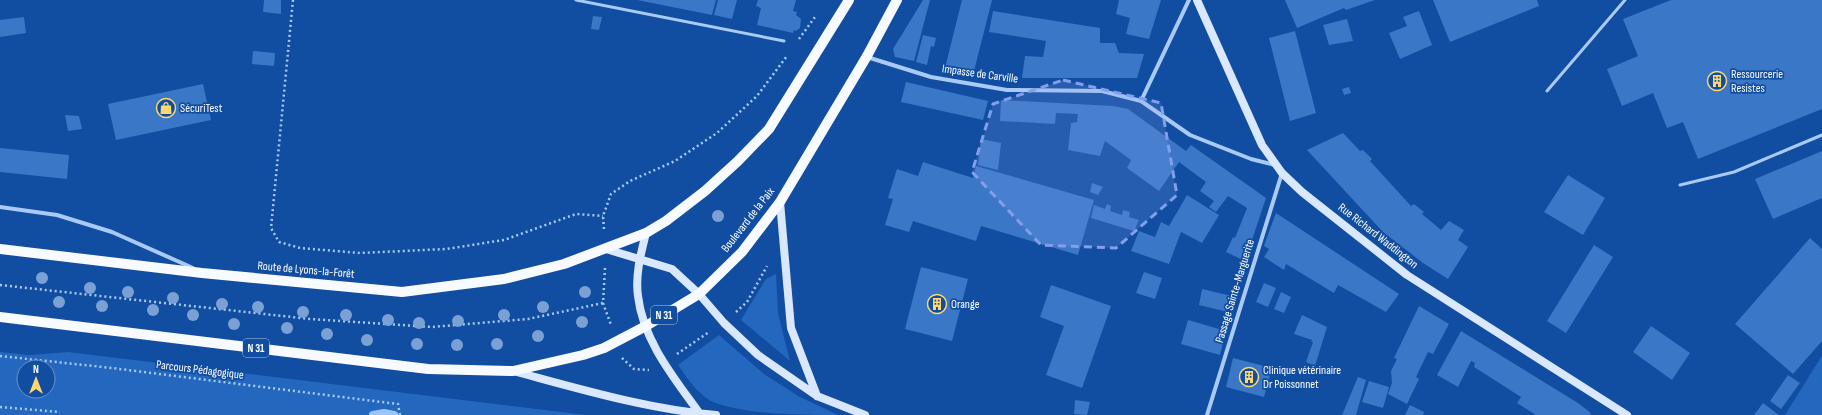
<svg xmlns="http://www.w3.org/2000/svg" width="1822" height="415" font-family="'Sofia Sans Condensed',sans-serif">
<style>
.green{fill:#2467be;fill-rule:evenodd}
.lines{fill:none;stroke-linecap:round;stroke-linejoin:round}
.stream{stroke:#9bc5f8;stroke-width:8}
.building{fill:#3a77c7}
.path{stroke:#a9caf5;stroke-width:2.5;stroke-dasharray:2 3;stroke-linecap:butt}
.lane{stroke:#a9caf5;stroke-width:3}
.street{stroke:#a9caf5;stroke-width:4}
.secondary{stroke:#d9e8fe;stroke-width:8}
.primary{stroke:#f7faff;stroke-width:10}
.tree{fill:#7ba1d4}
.marked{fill:#839eea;fill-opacity:0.2;stroke:#839eea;stroke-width:3;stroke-dasharray:8 5;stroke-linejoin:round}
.labels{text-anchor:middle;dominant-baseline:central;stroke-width:3.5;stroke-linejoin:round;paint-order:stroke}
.shield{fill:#114da0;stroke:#b8cae2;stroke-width:1}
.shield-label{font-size:11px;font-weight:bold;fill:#fff}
.street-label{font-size:12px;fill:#fff;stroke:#114da0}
.poi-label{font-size:12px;fill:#fff;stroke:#114da0;text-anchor:start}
</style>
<rect width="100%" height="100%" fill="#114da0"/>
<path class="green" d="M776,274L778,313L790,361L741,320L766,279Z
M719,335L764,374L800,397L838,415C803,415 742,415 711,401C697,393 687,378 678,365Z
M0,352L29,355L68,352L586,415H0ZM24,367H48V391H24Z
M1822,356V415H1785L1821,357Z"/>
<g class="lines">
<path class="stream" d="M373,415L384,413L394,415"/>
</g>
<path class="building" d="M264,0H281V14L263,12Z
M637,0H716L712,15Z
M718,0H737L732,19L714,15Z
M758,0H796L793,11L797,12L796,15L801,19L800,28L796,31L794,30L793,33L757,25L761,8L756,6Z
M923,0H930L914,61L895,57L893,49Z
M962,0H992L973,75L945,68Z
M1119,0H1161L1149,39L1126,34L1130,18L1116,14Z
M1285,0H1375L1346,10L1344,8L1297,28Z
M1433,0H1537L1539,6L1450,42Z
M1671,0H1822V109L1698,159L1683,122L1667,128L1653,93L1622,106L1607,69L1638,56L1623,19Z
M993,11L1100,28V43H1115L1119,53L1144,54L1137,78H1022L1025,56L1043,57L1046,41L989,32Z
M1419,11L1432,45L1400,59L1389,33L1407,26L1403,17Z
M593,16L602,17L599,30L591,29Z
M24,17L26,33L0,37V20Z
M1347,19L1353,41L1329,45L1323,25Z
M1295,31L1316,113L1290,121L1269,38Z
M923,35L936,38L934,47L931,46L927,65L916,62Z
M253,51L275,53L274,66L252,64Z
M906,82L988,101L983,120L901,102Z
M203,84L211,120L116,140L108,104Z
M1349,87L1351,93L1344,95L1342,89Z
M1001,100L1113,106L1128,109L1186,151L1191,145L1266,198L1245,261L1226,252L1233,237L1235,238L1247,208L1228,196L1216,212L1209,207L1214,201L1200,191L1206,182L1179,162L1159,191L1127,168L1131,160L1105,141L1100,156L1068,150L1071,123L1077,122L1078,114L1056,113L1055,124L1000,121Z
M65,115L79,116L82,129L68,131Z
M1343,133L1360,151L1363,150L1372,159L1370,161L1411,206L1414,204L1424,212L1422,214L1441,230L1449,221L1464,230L1458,240L1468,247L1448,279L1423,263L1383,232L1307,150Z
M981,139L1001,143L998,170L978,165Z
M0,148L69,155L67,179L0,172Z
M1822,151V198L1773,219L1755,179Z
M923,162L973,178L976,166L1094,200L1078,255L981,226L976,241L913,221L909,232L885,225L893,199L888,198L897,169L918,176Z
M1568,175L1605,198L1583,235L1544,212Z
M1092,183L1103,187L1098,195L1090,192Z
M1187,195L1219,215L1202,243L1181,232L1169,264L1131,251L1139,231L1155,237L1161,222L1169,226Z
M1107,204L1111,206L1110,211L1122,215L1123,210L1130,212L1129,217L1139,220L1134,231L1091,218L1094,205L1105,209Z
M1276,213L1399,294L1386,312L1338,285L1334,293L1286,264L1284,270L1264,257L1269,249L1264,246L1266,240Z
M1810,238L1822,249V341L1793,374L1735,324Z
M1594,245L1613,257L1566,333L1547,321Z
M921,267L968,279L952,341L905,329Z
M1144,272L1162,278L1155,299L1136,293Z
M1264,283L1276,288L1268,307L1256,302Z
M1051,285L1111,306L1082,388L1046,375L1064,326L1040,317Z
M1202,289L1236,297L1232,313L1199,305Z
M1281,292L1291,297L1284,313L1274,309Z
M1419,306L1449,324L1433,354L1428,352L1416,377L1419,379L1407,404L1388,394L1392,383L1391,371L1397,359L1394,358Z
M1302,315L1327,327L1315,366L1306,362L1313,342H1311L1312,340L1294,334Z
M1188,320L1226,331L1220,355L1181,344Z
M1651,326L1690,353L1672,380L1633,352Z
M1461,331L1578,403L1591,413L1590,415H1536L1517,403L1521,397L1474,367L1475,363L1471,361L1458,387L1437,375Z
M1233,358L1272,368L1264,397L1226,387Z
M1788,375L1800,383L1781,409L1770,401Z
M1358,377L1366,380L1356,415H1342Z
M1369,381L1389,387L1383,408L1362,402Z
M1075,400L1090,402L1087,415L1074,414Z
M1763,403L1779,415H1754Z
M1410,405L1424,412L1423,415H1405Z"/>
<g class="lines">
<path class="path" d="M293,0L271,228L279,242L300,248L360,253L446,249L504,240L576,214L603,216
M799,39L815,17
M604,229L603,216L611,194L630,181L675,161L717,133L757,96L787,56
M605,268L603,303L611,325
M0,285L310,319L432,327L528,319L603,303
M736,312L747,302L767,266
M677,354L709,332
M0,356L112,368L398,404L400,415
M622,358L634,369L649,370
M0,407L60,412"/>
<path class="lane" d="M576,0L784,41
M1547,91L1625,0
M1680,185L1734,172L1822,135"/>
<path class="street" d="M867,57L931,77L1007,90L1102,91L1141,101L1190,135L1251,159L1275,165
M1141,101L1189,0
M0,207L57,215L112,232L193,268
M1207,415L1282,173"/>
<path class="secondary" d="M1197,0L1262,145L1282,173L1302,192L1407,275L1627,415
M780,202L791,328L817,396
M646,233C641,253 635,275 638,296C643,341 675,379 700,414
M606,249L672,269L699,294L724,323L758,355L817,396L865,415
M513,371C580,389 647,409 716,415"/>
<path class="primary" d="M0,249L202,273L402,292L504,279L564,264L646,233L666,221L705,191L738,161L769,129L849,0
M0,317L428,369L513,371L583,355L604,348L646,326L699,294L742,252L780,202L867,56L897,0"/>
</g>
<g class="tree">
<circle cx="718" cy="216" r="6"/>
<circle cx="42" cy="278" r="6"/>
<circle cx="90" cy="288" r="6"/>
<circle cx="128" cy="292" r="6"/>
<circle cx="585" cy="292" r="6"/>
<circle cx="173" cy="298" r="6"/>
<circle cx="59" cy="302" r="6"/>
<circle cx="222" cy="304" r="6"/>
<circle cx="102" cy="306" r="6"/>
<circle cx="258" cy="307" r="6"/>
<circle cx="543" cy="307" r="6"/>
<circle cx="153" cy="310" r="6"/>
<circle cx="303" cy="312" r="6"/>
<circle cx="193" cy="315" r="6"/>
<circle cx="346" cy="315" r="6"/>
<circle cx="504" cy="315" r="6"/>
<circle cx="388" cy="320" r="6"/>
<circle cx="458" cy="321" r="6"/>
<circle cx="582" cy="322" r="6"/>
<circle cx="419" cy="323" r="6"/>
<circle cx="234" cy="324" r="6"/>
<circle cx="287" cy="328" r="6"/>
<circle cx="327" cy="334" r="6"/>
<circle cx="538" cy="336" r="6"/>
<circle cx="367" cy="340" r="6"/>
<circle cx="417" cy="344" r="6"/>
<circle cx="497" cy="344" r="6"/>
<circle cx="457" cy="345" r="6"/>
</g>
<path class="marked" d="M1063,80L1161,103L1177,195L1116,248L1041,245L972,172L993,104Z"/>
<defs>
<g id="building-ring" transform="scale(1)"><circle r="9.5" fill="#114da0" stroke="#ffd76d" stroke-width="1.5"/><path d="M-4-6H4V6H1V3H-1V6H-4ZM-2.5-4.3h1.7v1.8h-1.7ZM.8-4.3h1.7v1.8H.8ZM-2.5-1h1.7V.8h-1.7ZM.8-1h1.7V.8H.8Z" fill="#ffd76d"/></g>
<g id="shop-ring" transform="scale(1)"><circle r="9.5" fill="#114da0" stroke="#ffd76d" stroke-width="1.5"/><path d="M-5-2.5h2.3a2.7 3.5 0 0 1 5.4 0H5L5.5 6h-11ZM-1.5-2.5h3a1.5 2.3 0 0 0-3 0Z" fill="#ffd76d"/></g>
</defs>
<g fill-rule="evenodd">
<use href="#building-ring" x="1717" y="81"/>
<use href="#shop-ring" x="166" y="108"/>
<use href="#building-ring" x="937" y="304"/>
<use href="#building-ring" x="1249" y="377"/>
</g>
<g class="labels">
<g class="shield">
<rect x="651" y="306" width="26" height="18" rx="3"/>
<rect x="243" y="339" width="26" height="18" rx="3"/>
</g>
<g class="shield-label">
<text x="664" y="315">N 31</text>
<text x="256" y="348">N 31</text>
</g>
<g class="street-label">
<text transform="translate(980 74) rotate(8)">Impasse de Carville</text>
<text transform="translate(748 220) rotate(-52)">Boulevard de la Paix</text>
<text transform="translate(1378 236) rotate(38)">Rue Richard Waddington</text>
<text transform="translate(306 270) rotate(5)">Route de Lyons-la-Forêt</text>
<text transform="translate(1235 291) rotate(-73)">Passage Sainte-Marguerite</text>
<text transform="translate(200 370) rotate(7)">Parcours Pédagogique</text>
</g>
<g class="poi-label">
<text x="1731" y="74">Ressourcerie<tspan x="1731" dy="14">Resistes</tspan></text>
<text x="180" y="108">SécuriTest</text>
<text x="951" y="304">Orange</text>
<text x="1263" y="370">Clinique vétérinaire<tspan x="1263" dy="14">Dr Poissonnet</tspan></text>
</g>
</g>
<g transform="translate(36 379)"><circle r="19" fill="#114da0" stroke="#7094c6"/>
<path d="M0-3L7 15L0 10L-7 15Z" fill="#ffd76d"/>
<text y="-6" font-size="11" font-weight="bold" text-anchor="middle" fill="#ffffff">N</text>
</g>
</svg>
